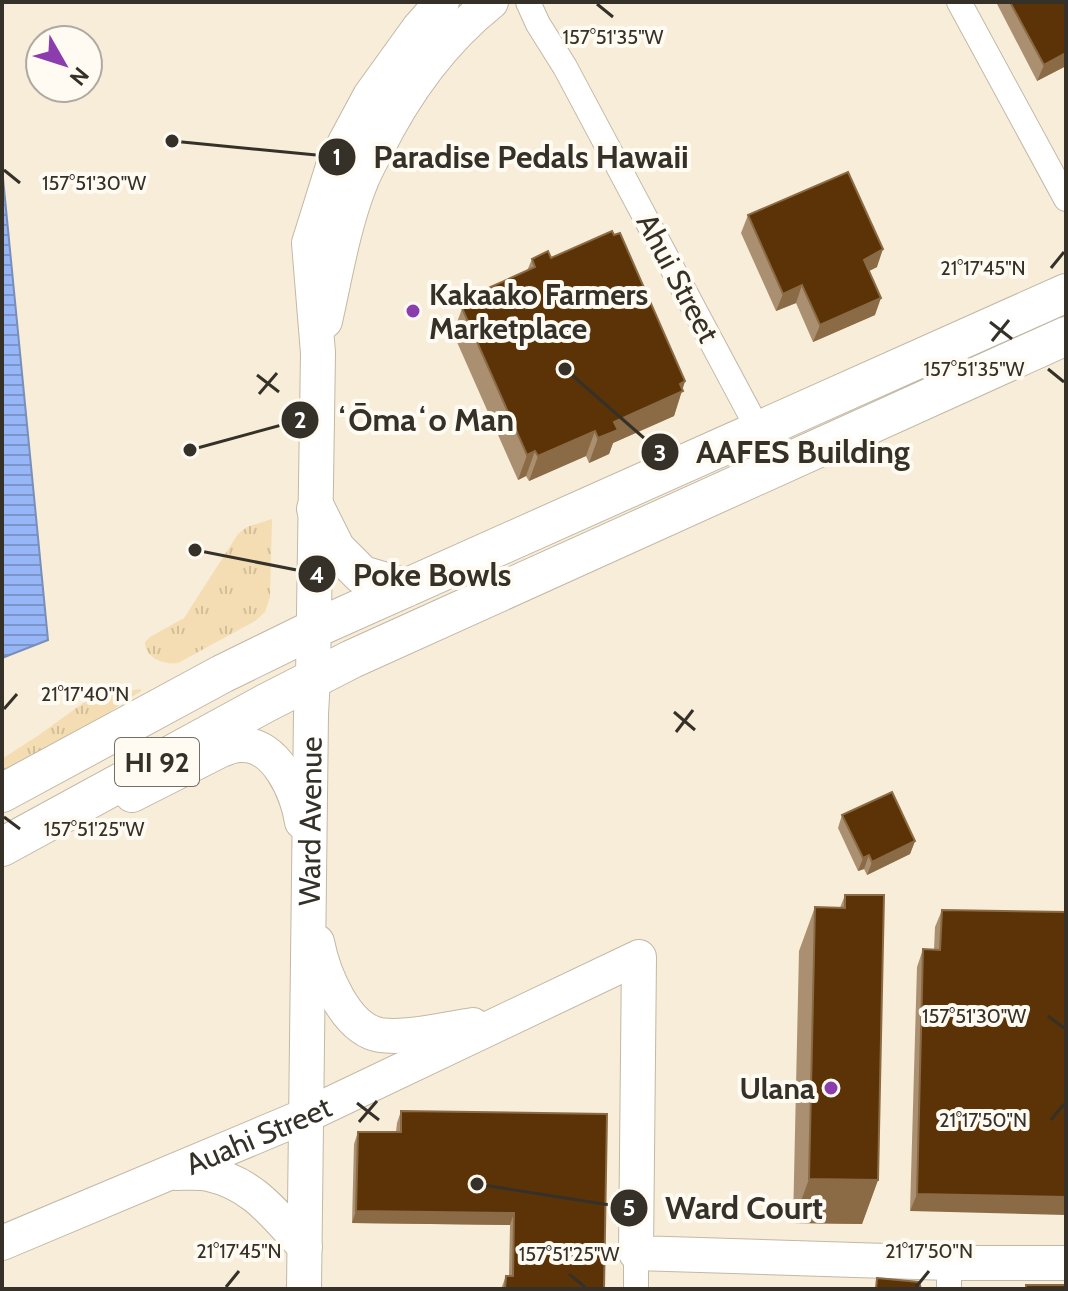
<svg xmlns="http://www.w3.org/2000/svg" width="1068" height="1291" font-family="Cabin,sans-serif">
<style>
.grass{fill:url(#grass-tufts)}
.water{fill:url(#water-rules);stroke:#7a8eb9;stroke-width:2}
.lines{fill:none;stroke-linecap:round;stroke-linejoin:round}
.street-casing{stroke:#c2b8a6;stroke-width:26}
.secondary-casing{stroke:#c2b8a6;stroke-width:36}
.primary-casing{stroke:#c2b8a6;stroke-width:40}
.street{stroke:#fff;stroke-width:24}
.secondary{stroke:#fff;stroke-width:34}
.primary{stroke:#fff;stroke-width:38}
.wall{fill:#aa9070}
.shaded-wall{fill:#8a6b45}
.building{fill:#5c3306;stroke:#8a6b45;stroke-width:2}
.ticks{fill:none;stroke:#353129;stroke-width:3}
.poi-dot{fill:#8b3dae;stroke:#fffbf3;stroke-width:3}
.labels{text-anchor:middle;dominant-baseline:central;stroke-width:8;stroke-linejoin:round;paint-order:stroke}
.shield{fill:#fffbf3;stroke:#726e66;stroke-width:2}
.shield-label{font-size:28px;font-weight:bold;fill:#353129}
.street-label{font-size:30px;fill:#353129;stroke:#fffbf3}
.poi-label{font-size:30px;font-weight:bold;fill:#353129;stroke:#fffbf3;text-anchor:start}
.ticks-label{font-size:20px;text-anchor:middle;fill:#353129;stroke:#fffbf3;stroke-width:8;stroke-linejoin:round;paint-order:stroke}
.leader{fill:none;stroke:#353129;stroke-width:3}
.callout-dot{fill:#353129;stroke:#fffbf3;stroke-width:3}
.mark-label{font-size:24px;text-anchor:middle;font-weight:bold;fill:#fff}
.callout-label{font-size:32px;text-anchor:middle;font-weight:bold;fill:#353129;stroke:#fffbf3;stroke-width:8;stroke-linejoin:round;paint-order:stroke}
</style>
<defs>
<pattern id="grass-tufts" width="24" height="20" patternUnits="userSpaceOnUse" patternTransform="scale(2)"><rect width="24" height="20" fill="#f4ddb2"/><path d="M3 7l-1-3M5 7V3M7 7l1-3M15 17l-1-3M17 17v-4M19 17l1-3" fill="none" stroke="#d2be99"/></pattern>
<pattern id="water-rules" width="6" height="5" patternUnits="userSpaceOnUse" patternTransform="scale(2)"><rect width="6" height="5" fill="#97b6f7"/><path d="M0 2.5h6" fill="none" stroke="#7c95c8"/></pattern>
</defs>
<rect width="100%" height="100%" fill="#f7edd9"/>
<path class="grass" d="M272,519L270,597L265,612L255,621L178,663C164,665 145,658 145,642L150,637L184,618L238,534L247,527Z
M141,689V691L85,728L2,774V759L39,735L86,701L110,690L112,693Z"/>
<path class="water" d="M2,168L48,640L2,658Z"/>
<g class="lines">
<g class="street-casing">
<path id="street" d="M528,2L538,24L565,67L758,429
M959,2L1066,199
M636,1289V1253
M949,1289V1263"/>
</g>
<g class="secondary-casing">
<g id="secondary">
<path d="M325,321C335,277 343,227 360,184C364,173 370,162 376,151C404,94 441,42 491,2"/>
<path d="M132,795L221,750C227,748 233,745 240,745C276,742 298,793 302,822"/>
<path d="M317,942C323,973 345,1029 380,1035C408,1039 445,1029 473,1025"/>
<path d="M177,1173C187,1173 199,1172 209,1174C254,1184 275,1215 305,1247"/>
<path id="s1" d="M2,1243L307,1115L639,957L636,1253L949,1263H1066"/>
<path id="s2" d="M304,1289L311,714L313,678L318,353L309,243L334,163L370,96L419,28L442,2"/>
</g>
</g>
<g class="primary-casing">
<path id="primary" d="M316,509L336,549L362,575L406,588
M2,793L222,674L314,629L1066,293
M2,847L266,703L352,659L1066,336"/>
</g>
<use href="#street" class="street"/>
<use href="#secondary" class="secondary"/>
<use href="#primary" class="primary"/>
</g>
<path class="wall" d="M996,2H1066V66L1037,81Z
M748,215L877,267L869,271L875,315L813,342L796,303L776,311L741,233Z
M551,258L685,381L674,416L613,443L609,454L589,463L586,456L529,481L526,476L518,480L453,333L466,298L527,271L532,259Z
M842,815L915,841L910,854L867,875L864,869L858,871L838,828Z
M845,895L878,1180L862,1224L793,1223L799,951L815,907L840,908Z
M942,910L1066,912L910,1211L917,967L923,949L934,950L935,927Z
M401,1111L604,1289H501L506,1276H509L510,1225L352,1223L354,1144L358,1132H396L397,1123Z"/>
<path class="shaded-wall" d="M1066,53V66L1037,81L1044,65Z
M883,249L877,267L857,277L864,260Z
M802,285L796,303L776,311L783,294Z
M881,298L875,315L813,342L820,325Z
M685,381L674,416L613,443L609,454L589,463L598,438L614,422Z
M595,431L586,456L529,481L538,456Z
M535,451L526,476L518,480L527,455Z
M915,841L910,854L867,875L872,862Z
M869,855L864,869L858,871L863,858Z
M809,1179L878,1180L862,1224L793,1223Z
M917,1194L1066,1197V1215L910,1211Z
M356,1211L514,1213L510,1225L352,1223Z"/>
<path class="building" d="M1010,2H1066V53L1044,65Z
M848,172L883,249L864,260L881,298L820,325L802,285L783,294L748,215Z
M612,231L614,235L620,233L685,381L680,384L683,391L614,422L618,430L598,438L595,431L538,456L535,451L527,455L462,308L469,305L466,298L535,267L532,259L548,251L551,258Z
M892,792L915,841L872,862L869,855L863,858L842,815Z
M845,895H884L878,1180L809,1179L815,907L845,908Z
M942,910L1066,912V1197L917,1194L923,949L940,950Z
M401,1111L607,1114L604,1289H505L506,1276H513L514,1213L356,1211L358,1132H401Z
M877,1278L919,1282L921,1289H876Z
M1026,1285H1066V1289H1026Z"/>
<path class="ticks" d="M597,4L613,17M4,170L20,183M1051,268L1064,252M990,322L1012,339M992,341L1009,320M1048,369L1064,382M257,375L279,392M259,394L277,373M4,709L17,694M674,712L695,730M676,732L693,710M4,817L20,829M1048,1016L1064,1028M357,1103L379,1120M1051,1120L1064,1104M359,1122L377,1101M569,1274L585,1287M226,1287L239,1271M916,1287L929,1271"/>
<g class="poi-dot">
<circle cx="413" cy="311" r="8"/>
<circle cx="831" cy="1088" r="8"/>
</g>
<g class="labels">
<rect class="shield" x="115" y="738" width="84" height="48" rx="6"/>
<g class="shield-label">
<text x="157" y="762">HI 92</text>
</g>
<g class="street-label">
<text transform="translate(678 278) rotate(62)">Ahui Street</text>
<text stroke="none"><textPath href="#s2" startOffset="468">Ward Avenue</textPath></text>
<text stroke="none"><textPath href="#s1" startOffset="278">Auahi Street</textPath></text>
</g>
<g class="poi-label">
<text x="429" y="294">Kakaako Farmers<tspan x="429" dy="34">Marketplace</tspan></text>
<text x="815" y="1088" text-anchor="end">Ulana</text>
</g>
</g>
<g class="ticks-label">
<text x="613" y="44">157°51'35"W</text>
<text x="94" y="190">157°51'30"W</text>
<text x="983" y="275">21°17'45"N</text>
<text x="974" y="376">157°51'35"W</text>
<text x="85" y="701">21°17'40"N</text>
<text x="94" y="836">157°51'25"W</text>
<text x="974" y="1023">157°51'30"W</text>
<text x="983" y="1127">21°17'50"N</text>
<text x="239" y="1258">21°17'45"N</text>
<text x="929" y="1258">21°17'50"N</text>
<text x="569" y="1261">157°51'25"W</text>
</g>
<path class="leader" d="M172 141L337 157M190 450L300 420M565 369L660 452M195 550L317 574M477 1184L629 1208"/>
<g class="callout-dot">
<circle cx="172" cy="141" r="8"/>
<circle cx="190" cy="450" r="8"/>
<circle cx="565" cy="369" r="8"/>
<circle cx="195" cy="550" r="8"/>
<circle cx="477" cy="1184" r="8"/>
<circle cx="337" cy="157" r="20"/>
<circle cx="300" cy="420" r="20"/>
<circle cx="660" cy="452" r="20"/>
<circle cx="317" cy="574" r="20"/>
<circle cx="629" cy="1208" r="20"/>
</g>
<g class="mark-label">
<text x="337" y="165">1</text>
<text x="300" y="428">2</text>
<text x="660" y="461">3</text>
<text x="317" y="583">4</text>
<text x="629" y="1216">5</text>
</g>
<g class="callout-label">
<text x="531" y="168">Paradise Pedals Hawaii</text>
<text x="425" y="431">ʻŌmaʻo Man</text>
<text x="803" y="463">AAFES Building</text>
<text x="432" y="586">Poke Bowls</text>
<text x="744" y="1219">Ward Court</text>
</g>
<rect width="1068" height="1291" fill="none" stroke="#353129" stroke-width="8"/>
<g transform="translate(64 64) rotate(129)"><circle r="38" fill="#fffbf3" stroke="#aeaaa2" stroke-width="2"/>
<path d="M0-6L14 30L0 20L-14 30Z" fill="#8b3dae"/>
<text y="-12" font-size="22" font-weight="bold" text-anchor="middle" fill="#353129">N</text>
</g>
</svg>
